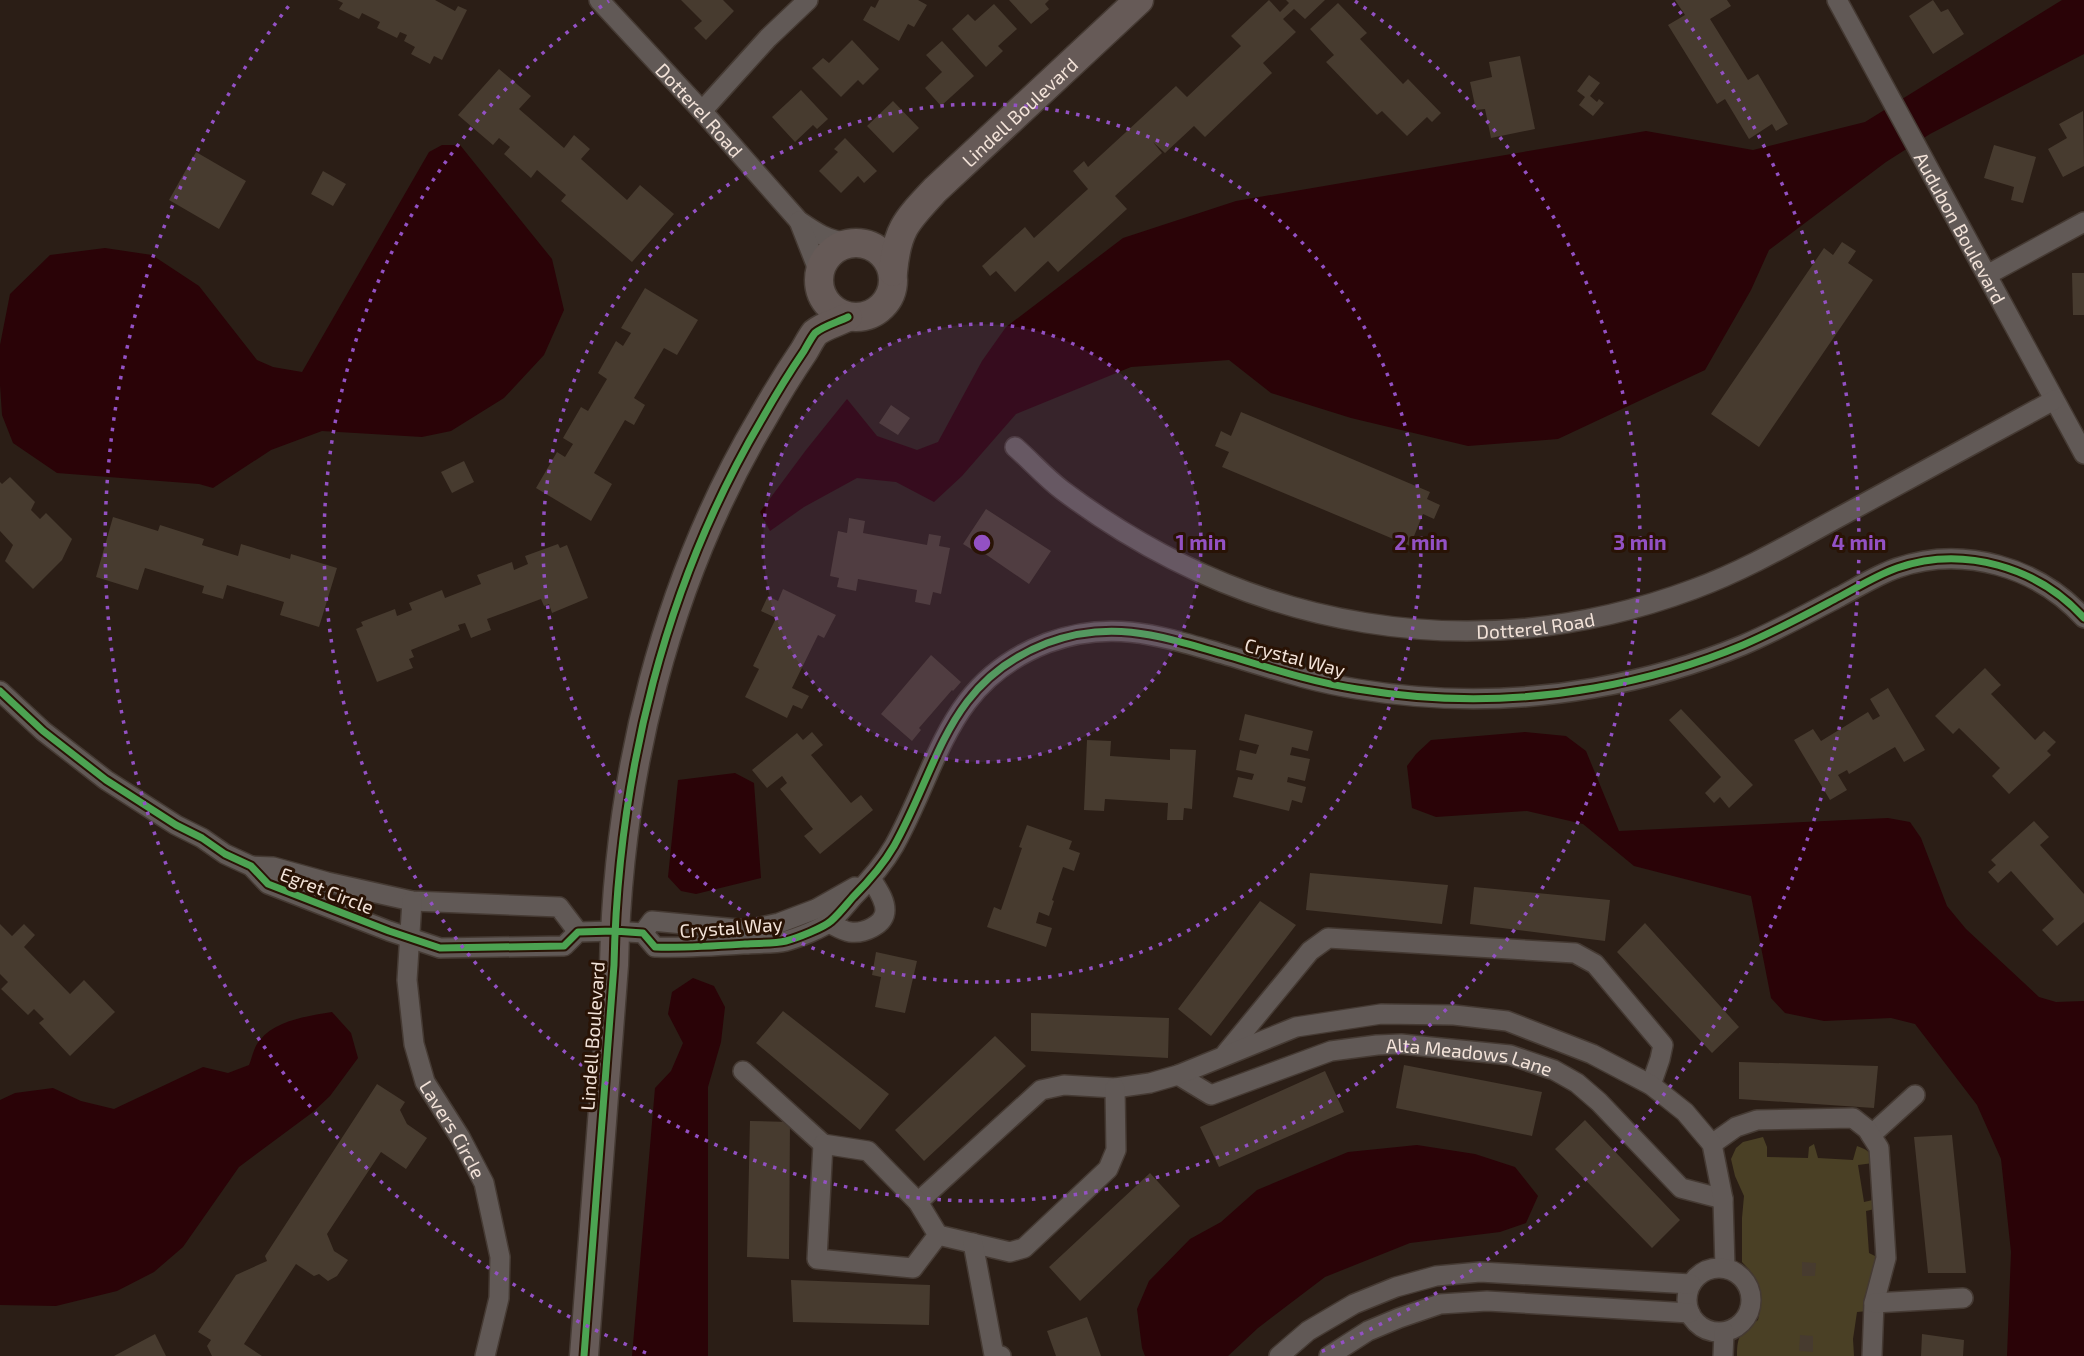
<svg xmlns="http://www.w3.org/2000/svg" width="2084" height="1356" font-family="'Exo 2',sans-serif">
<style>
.green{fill:#4a4025}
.water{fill:#2a0307}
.building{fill:#473b2f}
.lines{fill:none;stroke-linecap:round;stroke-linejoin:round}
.street-casing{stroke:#453a33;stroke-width:22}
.secondary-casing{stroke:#453a33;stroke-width:31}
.street{stroke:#615956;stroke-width:19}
.secondary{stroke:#665a57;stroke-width:28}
.cycleway-casing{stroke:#291305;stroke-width:11}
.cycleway{stroke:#4ca352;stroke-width:7}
.ring{fill:none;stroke:#9351c4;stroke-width:3.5;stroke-dasharray:3.5 7}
.labels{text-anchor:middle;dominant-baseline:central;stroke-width:6;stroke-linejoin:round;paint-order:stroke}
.street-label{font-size:19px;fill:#f3e3d9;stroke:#291305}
.centre{fill:#9351c4;stroke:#291305;stroke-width:3.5}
.ring-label{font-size:21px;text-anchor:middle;font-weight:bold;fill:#9351c4;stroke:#291305;stroke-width:6;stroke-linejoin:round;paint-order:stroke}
</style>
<rect width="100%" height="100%" fill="#2b1e16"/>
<path class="green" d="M1763,1137L1767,1147V1157L1808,1158L1809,1147L1814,1144L1818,1158L1853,1160L1857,1146C1866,1149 1872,1152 1873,1163L1858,1165L1864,1202L1877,1199L1879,1208L1866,1211L1869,1253L1879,1258L1868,1311L1857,1312L1853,1339L1854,1356H1737C1737,1334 1741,1333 1758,1320C1764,1293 1762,1282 1742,1262V1218L1744,1196L1735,1176L1731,1159L1736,1148L1743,1142Z"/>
<path class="water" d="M2062,0H2084V54L1930,134L1886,162L1769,250L1751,290L1705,370L1558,439L1468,446L1351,418L1271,393L1229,360L1131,367L1016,414L962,476L934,502L896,482L857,478L804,507L770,531L760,512L806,450L847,399L877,436L917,450L938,442L982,361L1006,327L1123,238L1236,201L1646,131L1753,150L1865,122Z
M442,145H460L552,259L564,310L544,355L504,398L451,431L422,437L322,431L271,450L213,488L199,484L57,473L13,443L2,415L0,385V345L10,294L50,255L105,248L152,255L199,286L257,360L273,367L302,372L429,152Z
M1525,732L1566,736L1586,751L1619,831L1888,818L1910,822L1921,838L1947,906L1966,929L2039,997L2056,1002L2084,1001V1356H2007L2011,1252L2001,1159L1977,1105L1915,1024L1891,1018L1824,1021L1785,1013L1771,998L1751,896L1634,866L1583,824L1527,811L1436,817L1412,808L1407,766L1416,754L1431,740Z
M735,773L754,783L761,878L696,894L681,891L668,877L678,780Z
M693,978L714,986L725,1007L721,1042L708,1087V1356H632L655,1088L671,1071L683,1043L668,1014L672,992Z
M332,1012L351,1033L358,1058L330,1096L313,1112L239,1167L183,1247L154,1272L117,1291L56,1306L0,1305V1100L15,1093L53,1088L81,1101L114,1109L203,1067L228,1073L249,1065C252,1058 254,1046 260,1040C276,1020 308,1016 332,1012Z
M1417,1145L1475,1154L1515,1167L1538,1196L1526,1223L1500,1232L1410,1243L1325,1277L1258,1328L1228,1356H1145L1142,1348L1137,1309L1149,1281L1190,1239L1221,1222L1257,1190L1348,1152Z"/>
<path class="building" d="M337,0H435L455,11L458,6L467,10L442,60L434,56L430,64L411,54L415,47L404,41L407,35L400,32L397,38L377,28L380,22L362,13L359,19L339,9L343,3Z
M681,0H723L734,11L706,40L694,28L702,21Z
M879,0H918L927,5L914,27L908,24L899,41L863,20L871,6L875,8Z
M1009,0H1049L1045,4L1049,9L1031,24Z
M1269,0L1280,12L1289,3L1286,0H1325L1305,19L1294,9L1283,19L1296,32L1263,63L1272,73L1205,137L1194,126L1165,153L1153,142L1162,153L1115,196L1127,209L1058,272L1048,261L1015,292L996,271L990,276L982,266L1025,227L1034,238L1088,189L1073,171L1084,161L1088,167L1176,86L1187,97L1241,46L1231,36Z
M1675,0H1727L1731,6L1710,19L1748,80L1758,74L1788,124L1776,131L1772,124L1749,139L1725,99L1717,104L1668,25L1685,15Z
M1933,0L1941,12L1948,9L1964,34L1933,54L1909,16Z
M1338,3L1367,33L1360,39L1403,84L1408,79L1441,113L1432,122L1427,117L1407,136L1382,111L1377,115L1326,62L1334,55L1310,29Z
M994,4L1017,29L998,46L1003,51L986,67L952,29L968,14L975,21Z
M852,40L879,69L863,85L858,80L841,97L812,68L823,58L829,63Z
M942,41L974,76L941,106L925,88L942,72L926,55Z
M1520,56L1535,129L1491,138L1485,109L1476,110L1470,82L1492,77L1489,62Z
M499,69L531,96L519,109L564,148L574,135L590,149L581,159L627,200L640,185L674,214L632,262L561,201L566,195L537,170L531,178L504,154L510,147L499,138L493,145L458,115Z
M1589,75L1600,83L1590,96L1597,102L1599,99L1604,103L1593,116L1579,105L1585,97L1577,91Z
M801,90L828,119L817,129L813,125L795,142L772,117Z
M893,101L919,128L893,153L867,126Z
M2083,111L2084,166L2063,177L2048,149L2067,138L2059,124Z
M845,138L877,171L864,183L858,176L841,193L819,171L838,152L834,149Z
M1994,145L2036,157L2023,203L2011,200L2014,187L1984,178Z
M196,152L246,181L219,229L169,200Z
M323,171L346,184L333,206L311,194Z
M1842,242L1856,251L1848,263L1873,280L1759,447L1711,414L1824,248L1833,255Z
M2072,273H2084V315H2073Z
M645,288L698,320L677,355L664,348L634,398L645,405L634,425L625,420L594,473L612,484L591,521L536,488L557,452L565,457L573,444L563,438L581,407L588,411L607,379L598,373L616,341L623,346L631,333L621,328Z
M891,405L910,418L898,435L879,423Z
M1241,412L1430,492L1427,499L1440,505L1434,519L1423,514L1410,546L1222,467L1229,452L1215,446L1221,431L1231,436Z
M464,461L474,482L452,493L441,472Z
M10,477L35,502L31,510L40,519L46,513L72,539L62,560L33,589L5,561L13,545L0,531V482L2,484Z
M986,509L1051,551L1029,584L978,549L976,552L963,544Z
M113,517L158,531L160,525L204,539L202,545L238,556L241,544L290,559L291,554L337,568L319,627L280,615L284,602L227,585L223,599L202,593L204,586L145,568L138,590L96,577Z
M849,518L865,521L863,533L927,545L929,534L941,536L939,546L950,548L941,594L933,592L930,605L915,602L917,590L858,579L856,591L837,587L839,578L830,576L838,531L847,533Z
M558,544L560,548L567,545L588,598L552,613L549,604L544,606L541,599L487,619L491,630L471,638L465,623L458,625L460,630L411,650L414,657L409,659L413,668L377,682L356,629L363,626L361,622L395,609L397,616L412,610L409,603L442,590L445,598L481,584L477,575L512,562L514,570L528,564L525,556Z
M783,589L836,615L824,638L818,635L792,688L809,696L802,709L793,705L787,718L745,697L759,669L753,666L776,618L761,611L768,596L778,601Z
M931,655L961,682L953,691L952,690L919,728L921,730L912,741L881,714Z
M1985,668L2001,685L1991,694L2035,740L2044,731L2056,742L2047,751L2051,755L2009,794L1992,776L2000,768L1959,728L1953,734L1935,716Z
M1888,688L1925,750L1904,762L1895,747L1849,774L1847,770L1838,775L1847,790L1830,800L1794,740L1813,729L1821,741L1868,712L1873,720L1880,716L1870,699Z
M1681,709L1753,785L1729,808L1720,797L1714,803L1705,793L1721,777L1669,720Z
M1245,714L1313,731L1308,751L1292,747L1290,755L1310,759L1305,781L1288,777L1287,782L1306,787L1302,803L1292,800L1289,811L1233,797L1238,777L1252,780L1254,774L1236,770L1240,750L1256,754L1259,745L1239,740Z
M812,732L823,745L811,755L851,803L861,795L873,810L820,854L804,836L813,829L780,789L787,783L782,776L767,788L752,770L797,733L803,740Z
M1087,740L1111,741L1110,756L1170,760V749L1196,750L1192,809L1184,808L1183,820H1167L1168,803L1105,799L1104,811L1084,810Z
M2034,821L2049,837L2040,845L2084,894V922L2057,946L2042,930L2054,919L2011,871L1998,883L1988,872L1996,865L1991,860Z
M1027,825L1072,841L1069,849L1080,853L1074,871L1063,867L1052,900L1054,901L1049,916L1039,912L1036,923L1052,928L1046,947L987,927L994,907L1001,910L1022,848L1019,847Z
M1310,873L1448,885L1442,924L1306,910Z
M1474,887L1610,900L1605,941L1470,924Z
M1260,901L1296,925L1211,1036L1178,1009Z
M1645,923L1739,1027L1712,1053L1617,952Z
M0,924L12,936L24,924L35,935L24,947L70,994L84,980L115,1012L70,1056L39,1023L44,1019L34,1009L28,1015L1,989L8,982L0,974Z
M876,952L917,961L905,1013L875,1007L881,977L872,975Z
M783,1011L889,1094L860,1130L756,1043Z
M1031,1013L1169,1018L1168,1058L1031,1051Z
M995,1036L1026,1066L924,1161L895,1130Z
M1739,1062L1878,1066L1874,1108L1739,1099Z
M1404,1065L1542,1092L1532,1136L1396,1108Z
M1325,1071L1344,1112L1219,1167L1200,1127Z
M377,1084L405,1102L400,1110L407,1124L427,1138L406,1169L381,1152L327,1234L334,1251L348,1260L337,1276L328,1281L319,1274L314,1276L296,1264L244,1344L262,1356H212L207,1346L211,1340L198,1332L236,1275L267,1261L265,1256Z
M1585,1120L1680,1220L1652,1248L1555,1149Z
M750,1121L790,1122L789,1259L747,1257Z
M1952,1135L1966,1273H1928L1914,1137Z
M1150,1173L1180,1206L1080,1301L1049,1267Z
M1802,1262L1816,1263L1815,1276H1802Z
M791,1280L930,1285L929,1325L793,1322Z
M1087,1317L1101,1356H1056L1047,1331Z
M155,1334L166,1356H114Z
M1922,1334L1964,1340L1963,1356H1921Z
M1800,1335L1813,1336V1352L1799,1351Z"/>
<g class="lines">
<g class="street-casing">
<g id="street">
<path id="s1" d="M599,0L702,111L799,221C815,232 828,241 848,242"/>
<path id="s2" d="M1837,0L2084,454"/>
<path d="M702,111L768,38L808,0"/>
<path d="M799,221L819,272"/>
<path d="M1987,275L2084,222"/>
<path id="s3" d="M1015,447C1031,461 1045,477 1062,490C1248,630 1474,671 1694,589C1746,570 1795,541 1843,515C1913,477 1984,438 2054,400"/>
<path d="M0,691L43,731L106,780L176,825L202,838L225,854L251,866L268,884L389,931L440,948L564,946L578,932L614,931L643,933L655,947C686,948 715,946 745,944C758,943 774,944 786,941C797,938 823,928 831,921C839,914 846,905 853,897C869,881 883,865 894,846C940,764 946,682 1047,643C1111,619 1161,636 1223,654C1267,667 1311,682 1357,689C1435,702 1516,702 1594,688C1645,679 1695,665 1743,645C1776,631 1807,614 1839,597C1858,587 1877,575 1897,568C1963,545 2038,567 2084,618"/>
<path d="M251,866L273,867L327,882L412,901L559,907L578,932"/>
<path id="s4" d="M412,901L407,980L414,1044L425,1082L460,1137L484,1183L500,1257L499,1298L485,1356"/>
<path d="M829,923C835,926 843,931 850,932C863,934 885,925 885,910C885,898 876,888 871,878"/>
<path d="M643,933L652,921L748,930L779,923L816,909L855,887"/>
<path d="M1226,1053L1310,951L1328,938L1575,953L1595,964L1663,1045L1660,1059L1651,1085"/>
<path d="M743,1071L823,1144"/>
<path id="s5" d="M1178,1075L1211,1095L1331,1051L1377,1045L1401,1044L1510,1055L1554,1070L1577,1083L1599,1102L1681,1188L1723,1199"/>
<path d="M1871,1135L1915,1095"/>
<path d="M1712,1144L1736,1127L1757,1120L1853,1118L1867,1129L1879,1148L1886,1258L1874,1303L1872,1356"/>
<path d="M918,1202L1041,1090L1064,1085L1115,1088L1150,1083L1178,1075L1296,1027L1381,1014L1454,1015L1507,1021L1592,1054L1651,1085L1685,1112L1712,1144L1723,1199L1725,1268"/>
<path d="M938,1235L913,1268L817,1259L823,1144L868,1151L918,1202L938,1235L1010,1252L1024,1248L1108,1169L1116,1150L1115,1088"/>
<path d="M973,1243L994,1355L1001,1356"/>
<circle cx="1719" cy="1300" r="32"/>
<path d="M1874,1303L1963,1298"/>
<path d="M1279,1356L1308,1331L1354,1304L1396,1287L1436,1276L1480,1272L1691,1284"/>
<path d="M1329,1356L1368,1331L1399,1318L1440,1304L1487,1301L1690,1313"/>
<path d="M1723,1356L1724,1332"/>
</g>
</g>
<g class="secondary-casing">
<g id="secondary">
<circle cx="856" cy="280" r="37"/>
<path id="s6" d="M893,272C897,229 906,221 935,190L1139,0"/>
<path d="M584,1356L614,965C618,775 665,583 762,419C775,396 789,373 804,351C807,346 811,338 815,333C823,326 838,322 848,317"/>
</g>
</g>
<use href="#street" class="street"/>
<use href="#secondary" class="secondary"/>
<g class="cycleway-casing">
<path id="cycleway" d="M0,691L43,731L106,780L176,825L202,838L225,854L251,866L268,884L389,931L440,948L564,946L578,932L614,931L643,933L655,947C686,948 715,946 745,944C758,943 774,944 786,941C797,938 823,928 831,921C839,914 846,905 853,897C869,881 883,865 894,846C940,764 946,682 1047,643C1111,619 1161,636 1223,654C1267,667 1311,682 1357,689C1435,702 1516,702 1594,688C1645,679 1695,665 1743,645C1776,631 1807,614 1839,597C1858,587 1877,575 1897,568C1963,545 2038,567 2084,618
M584,1356L614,965C618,775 665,583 762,419C775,396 789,373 804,351C807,346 811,338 815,333C823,326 838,322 848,317"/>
</g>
<use href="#cycleway" class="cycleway"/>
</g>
<circle cx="982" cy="543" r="219" fill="#9351c4" fill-opacity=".12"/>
<g class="ring">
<circle cx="982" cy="543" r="219"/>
<circle cx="982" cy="543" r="439"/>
<path d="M1355 1A658 658 0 1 1 609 1"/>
<path d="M646 1353A877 877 0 0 1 291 3M1673 3A877 877 0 0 1 1318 1353"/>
</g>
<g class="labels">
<g class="street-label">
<text stroke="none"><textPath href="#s1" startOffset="149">Dotterel Road</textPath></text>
<text stroke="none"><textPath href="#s6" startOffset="210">Lindell Boulevard</textPath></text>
<text stroke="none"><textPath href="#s2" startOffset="259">Audubon Boulevard</textPath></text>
<text stroke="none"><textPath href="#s3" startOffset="569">Dotterel Road</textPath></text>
<text transform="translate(1295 657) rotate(15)">Crystal Way</text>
<text transform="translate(327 890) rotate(21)">Egret Circle</text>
<text transform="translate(731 927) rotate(-4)">Crystal Way</text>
<text transform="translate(592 1036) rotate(-86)">Lindell Boulevard</text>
<text stroke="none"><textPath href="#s5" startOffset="306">Alta Meadows Lane</textPath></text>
<text stroke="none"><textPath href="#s4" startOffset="238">Lavers Circle</textPath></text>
</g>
</g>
<circle cx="982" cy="543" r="10" class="centre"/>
<g class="ring-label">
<text x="1201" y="550">1 min</text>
<text x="1421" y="550">2 min</text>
<text x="1640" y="550">3 min</text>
<text x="1859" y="550">4 min</text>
</g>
</svg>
